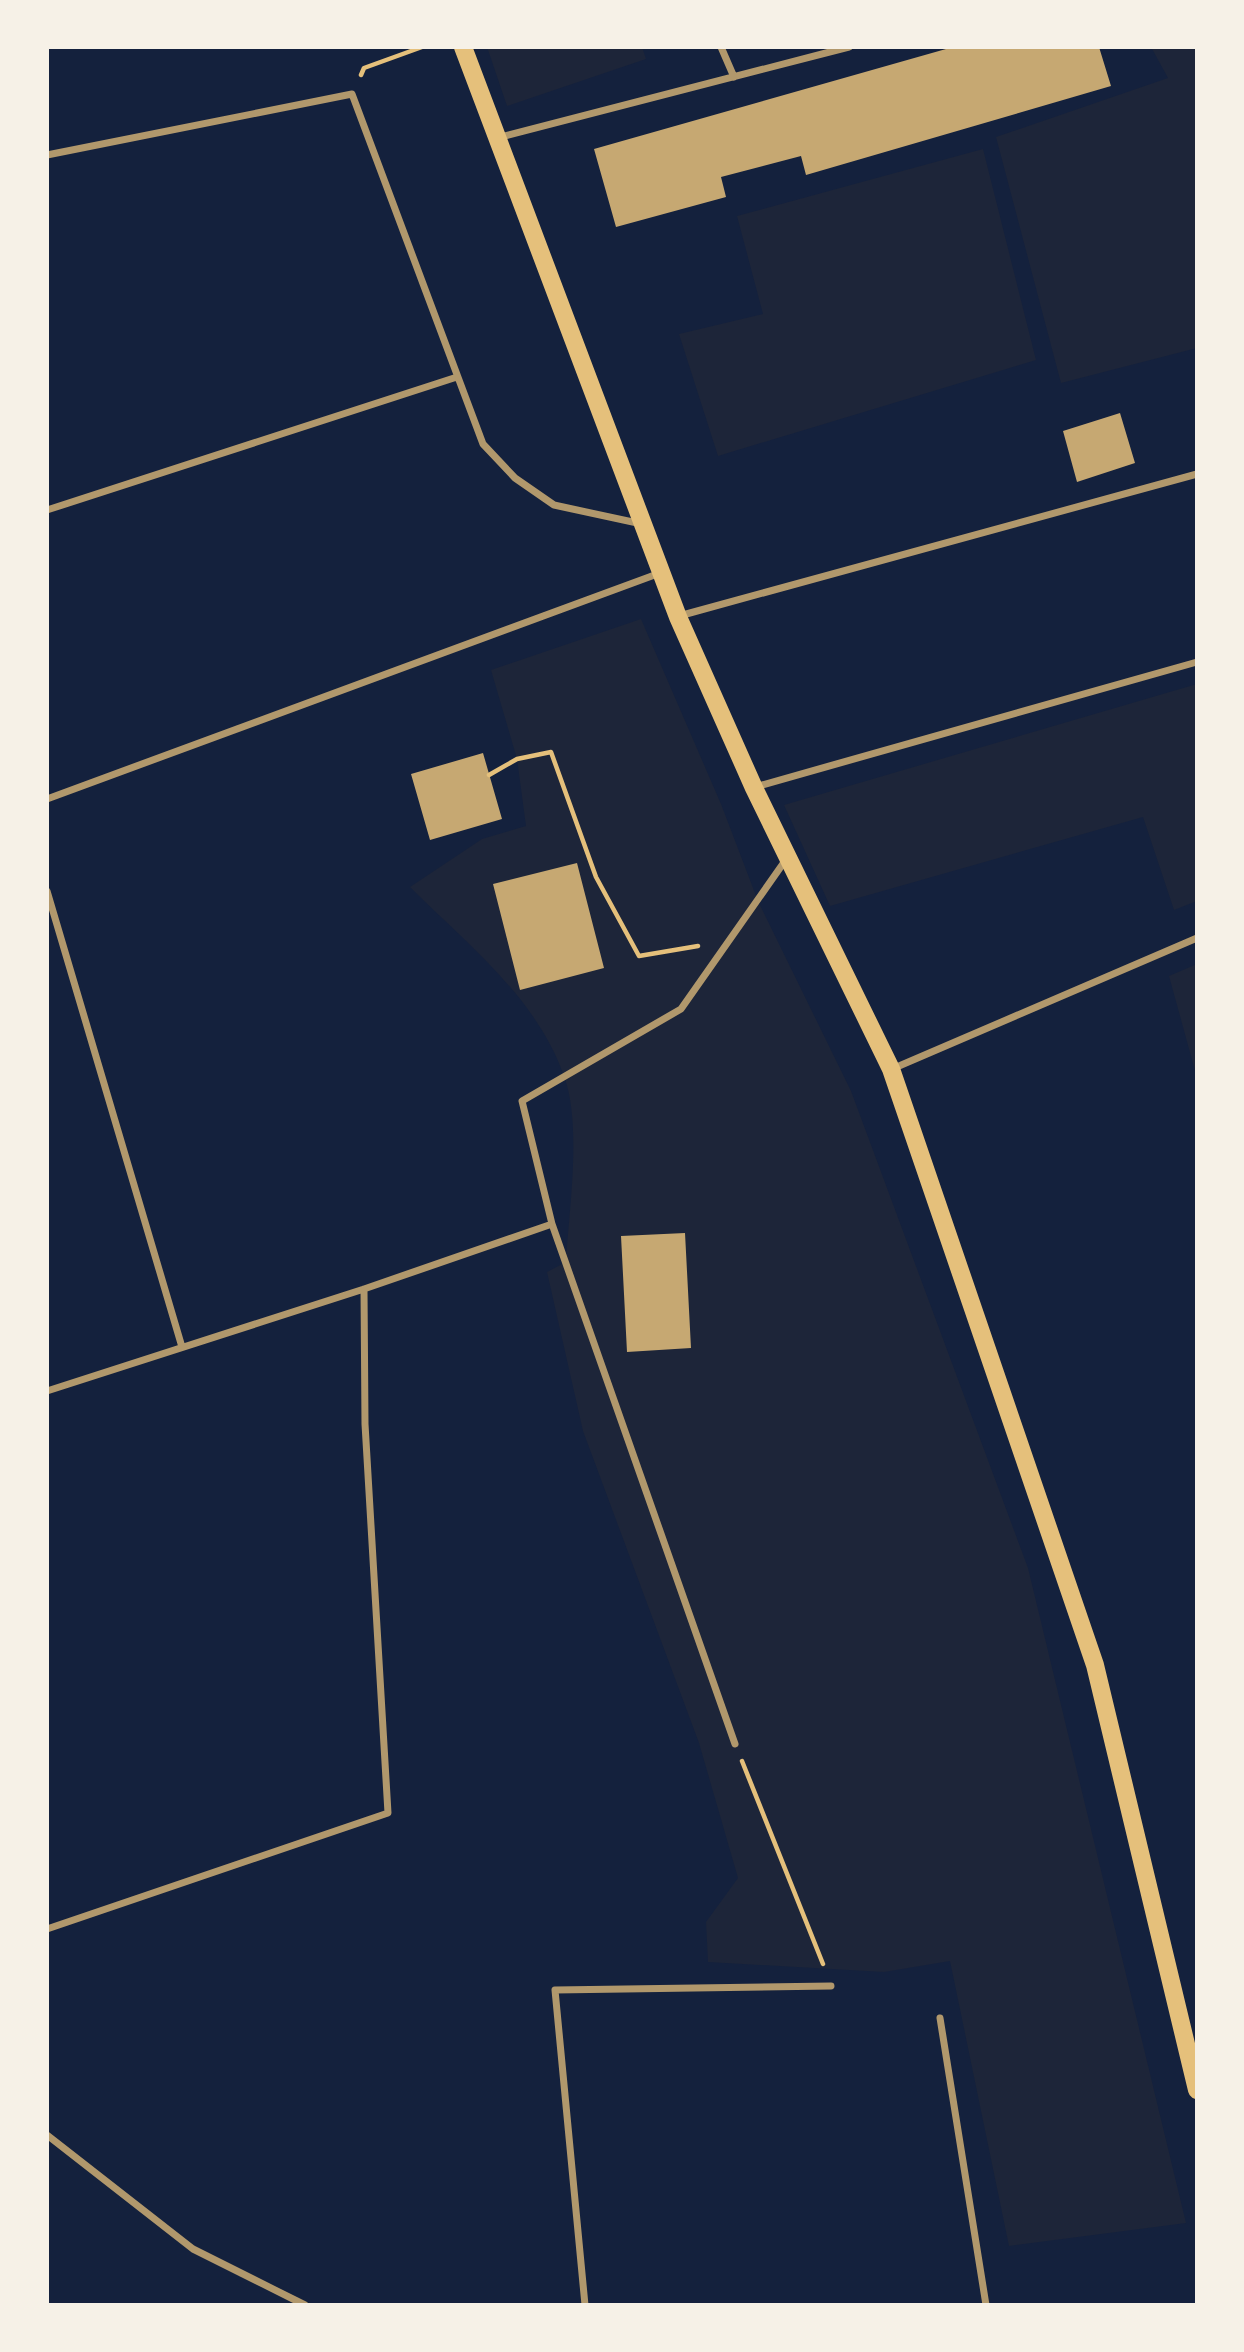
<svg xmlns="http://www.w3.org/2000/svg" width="1244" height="2352" font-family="Lato,sans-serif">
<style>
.green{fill:#1d2539}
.building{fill:#c6a872}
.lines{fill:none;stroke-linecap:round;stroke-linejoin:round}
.path{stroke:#e5c07b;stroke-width:4.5}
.minor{stroke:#b1986c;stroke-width:7}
.primary{stroke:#e5c07b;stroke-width:18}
</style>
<rect width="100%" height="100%" fill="#14213d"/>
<path class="green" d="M487,47H642L646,59L507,106Z
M1151,47H1197V348L1061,383L996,137L1168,78Z
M983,149L1036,360L718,456L679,334L763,314L737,216Z
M641,619L721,804L758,901L851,1091L1028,1568L1186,2223L1009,2246L950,1961L884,1972L708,1962L706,1922L738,1878L699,1743L583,1431L547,1272L566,1262C569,1209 582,1125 564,1076C536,997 467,944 410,887L482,839L526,826L517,759L491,670Z
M1197,684V901L1174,910L1143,817L830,906L784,805Z
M1197,964V1078L1169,976Z"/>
<path class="building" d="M953,47H1099L1111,86L806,175L801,156L721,177L726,197L616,227L594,149Z
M1120,413L1135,463L1077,482L1063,431Z
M483,753L502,819L430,840L411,774Z
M577,863L604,968L520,990L493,884Z
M685,1233L691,1348L627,1352L621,1236Z"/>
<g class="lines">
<path class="path" d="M361,75L364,68L422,47
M489,775L517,759L551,752L596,877L639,956L698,946
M742,1761L823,1964"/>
<path class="minor" d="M721,47L734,77
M497,138L849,47
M47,155L352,94L483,444L515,478L554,505L642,524
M47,510L457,377
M679,616L1197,474
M755,787L1197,662
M47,799L660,573
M47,891L182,1347
M892,1069L1197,938
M47,1391L364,1289L552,1224
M735,1744L552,1224L522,1101L681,1009L787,858
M47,1929L388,1813L365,1424L364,1289
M940,2018L986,2305
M47,2135L193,2249L305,2305
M585,2305L555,1990L831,1986"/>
<path class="primary" d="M463,47L678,617L754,788L891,1069L1095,1665L1197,2090"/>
</g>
<rect width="1244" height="2352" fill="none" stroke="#f6f1e7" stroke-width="98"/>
</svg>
